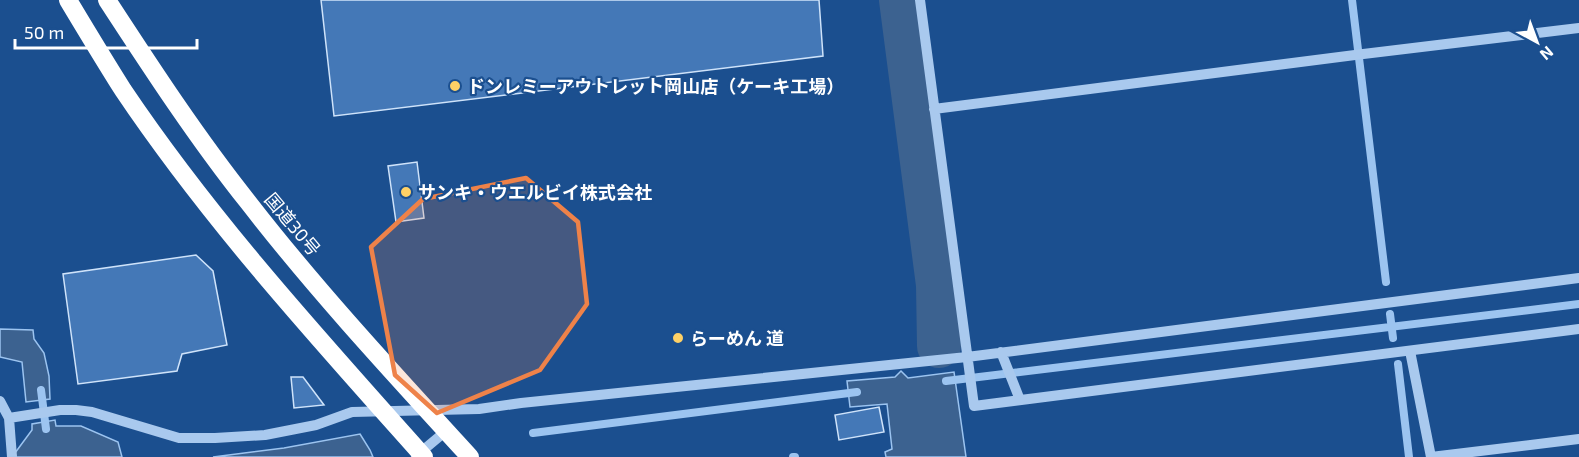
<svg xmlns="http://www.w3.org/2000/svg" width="1579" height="457" font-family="'Exo 2','Noto Sans JP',sans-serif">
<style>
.water{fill:#3c6290;stroke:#9cc4f0;stroke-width:1.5}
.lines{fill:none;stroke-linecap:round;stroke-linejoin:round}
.stream{stroke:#9cc4f0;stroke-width:8}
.river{stroke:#3c6290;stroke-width:44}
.building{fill:#4478b7;stroke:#cfe3fa;stroke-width:1.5}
.minor{stroke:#a9c9ee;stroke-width:10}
.highway{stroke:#fff;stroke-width:18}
.marked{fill:#ee8249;fill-opacity:0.2;stroke:#ee8249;stroke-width:4.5;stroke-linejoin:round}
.poi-dot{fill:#ffd166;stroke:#1b4f8f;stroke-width:2}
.labels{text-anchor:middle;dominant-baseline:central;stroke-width:4.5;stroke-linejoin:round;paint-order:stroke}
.poi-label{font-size:18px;font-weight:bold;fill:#fff;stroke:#1b4f8f;text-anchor:start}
.street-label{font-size:18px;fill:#fff;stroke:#1b4f8f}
</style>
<rect width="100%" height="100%" fill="#1b4f8f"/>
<path class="water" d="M0,329L33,330L34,339L44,353L49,376L50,399L26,402L22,362L0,357Z
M901,371L908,378L954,372L966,457H886L885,452L892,449L887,404L850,407L847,381L895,377Z
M55,420L56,426H81L118,442L122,457H16L15,453L32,430V424Z
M360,434L370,450L373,457H213L284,448Z"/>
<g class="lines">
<path class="stream" d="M1352,0L1386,282
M1390,314L1393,338
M923,342L938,313
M1398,364L1409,457
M946,381L1579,304
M41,390L46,429
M533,433L857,392
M793,457H795"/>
<path class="river" d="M901,0L938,285L939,346"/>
</g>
<path class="building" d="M321,0H819L823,56L334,116Z
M417,162L424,218L396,222L388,166Z
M196,255L213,271L227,345L182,354L177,371L78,384L63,274Z
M291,377H303L324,405L294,408Z
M879,407L884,432L839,440L835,415Z"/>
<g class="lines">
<path class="minor" d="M920,0L974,406L1579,329
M934,109L1355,55L1579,28
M1410,351L1431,457L1579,439
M1001,352L1020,400
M0,401L9,418L12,457
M9,418L60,410H76L92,412L179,438H215L265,435L316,425L352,412L479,409L521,403L967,357L1579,278
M416,456L446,431"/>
<path class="highway" d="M68,0C86,30 104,60 123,90C211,221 319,339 424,457
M107,0C152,69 197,138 248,202C317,291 394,374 470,457"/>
</g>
<path class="marked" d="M526,178L578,222L587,304L540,370L437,413L395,375L371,247L423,199Z"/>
<g class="poi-dot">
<circle cx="455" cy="86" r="6"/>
<circle cx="406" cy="192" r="6"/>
<circle cx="678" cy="338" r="6"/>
</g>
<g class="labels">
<g class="poi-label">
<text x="467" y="86">ドンレミーアウトレット岡山店（ケーキ工場）</text>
<text x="418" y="192">サンキ・ウエルビイ株式会社</text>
<text x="690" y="338">らーめん 道</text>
</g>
<g class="street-label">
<text transform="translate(293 224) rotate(50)">国道30号</text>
</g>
</g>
<g transform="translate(1537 42) rotate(139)" stroke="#1b4f8f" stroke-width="4.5" paint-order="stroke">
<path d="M0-4.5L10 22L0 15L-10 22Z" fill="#ffffff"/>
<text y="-9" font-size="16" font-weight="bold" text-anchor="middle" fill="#ffffff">N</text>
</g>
<path d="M15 39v9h182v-9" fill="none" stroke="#ffffff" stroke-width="3"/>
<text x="24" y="39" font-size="18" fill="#ffffff" stroke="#1b4f8f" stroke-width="4.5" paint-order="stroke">50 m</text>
</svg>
